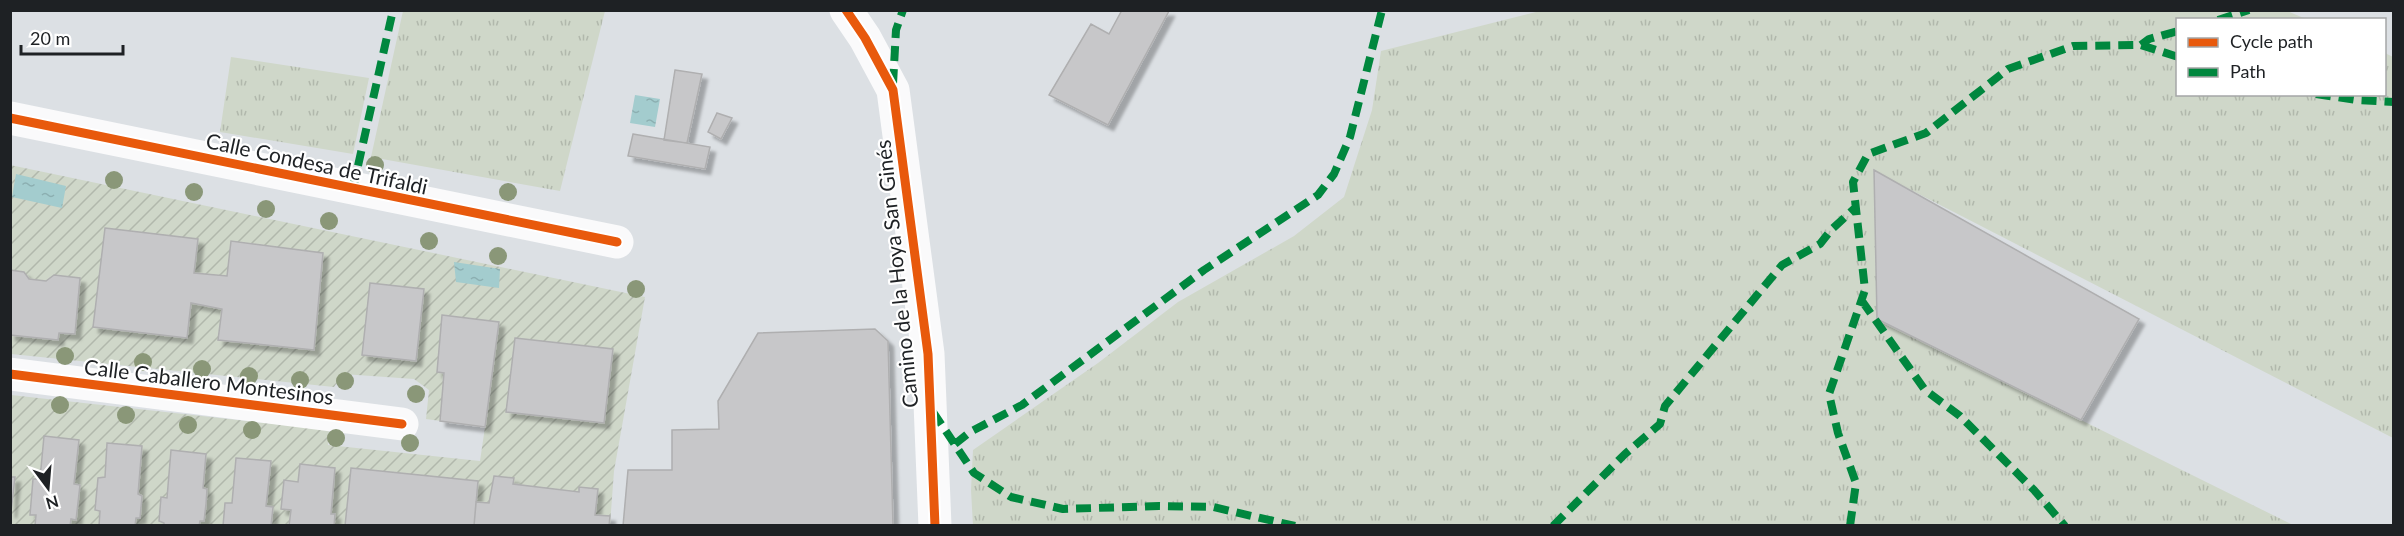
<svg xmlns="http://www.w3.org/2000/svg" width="2404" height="536" font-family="Lato,sans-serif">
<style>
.grass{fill:url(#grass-tufts)}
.garden{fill:url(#garden-furrows)}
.water{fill:url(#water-ripples)}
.building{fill:#c7c7c9;stroke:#afafb0;stroke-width:1.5;filter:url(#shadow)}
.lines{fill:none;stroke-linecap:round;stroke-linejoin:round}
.minor{stroke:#fafafb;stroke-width:33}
.quiet{stroke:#00873e;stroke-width:8;stroke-dasharray:15 8;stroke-linecap:butt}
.cycleway-casing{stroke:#fff;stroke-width:13}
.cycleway{stroke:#e8590c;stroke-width:9}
.tree{fill:#8a9778}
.labels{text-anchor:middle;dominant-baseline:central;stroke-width:4.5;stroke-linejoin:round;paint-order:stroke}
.street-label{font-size:21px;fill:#1e2124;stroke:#fff}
</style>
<defs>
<pattern id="grass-tufts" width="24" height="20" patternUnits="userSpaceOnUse" patternTransform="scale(1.5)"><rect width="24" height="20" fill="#cfd7c9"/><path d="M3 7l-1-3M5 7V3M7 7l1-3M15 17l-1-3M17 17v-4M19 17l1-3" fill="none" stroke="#b1b8ac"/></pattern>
<pattern id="garden-furrows" width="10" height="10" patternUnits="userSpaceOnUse" patternTransform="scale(1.5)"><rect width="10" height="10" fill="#cfd7c9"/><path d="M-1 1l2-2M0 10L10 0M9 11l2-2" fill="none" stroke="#b1b8ac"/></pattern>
<pattern id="water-ripples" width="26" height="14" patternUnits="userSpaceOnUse" patternTransform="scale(1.5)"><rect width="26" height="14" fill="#a3ccce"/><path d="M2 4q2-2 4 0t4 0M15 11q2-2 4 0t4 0" fill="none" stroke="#8cafb1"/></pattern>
<filter id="shadow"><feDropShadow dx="5.5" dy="5.5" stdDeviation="1.5" flood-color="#0004"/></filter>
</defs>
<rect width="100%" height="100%" fill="#dce0e4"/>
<path class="grass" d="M2285,10L2306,19L2178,20V94H2384L2385,53L2393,57V438L1874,171L1877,319L2293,525L973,526L971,490L973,450L1098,363L1178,302L1294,236L1344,197L1372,110L1381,51L1540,11Z
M403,11H605L560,191L371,157Z
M231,57L369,78L353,154L220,132Z"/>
<path class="garden" d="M10,165L645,297L614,471L610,525H11V395L329,430L328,445L480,461L485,427L426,419L429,390L414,379L343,374L334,387L11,354Z"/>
<path class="water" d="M635,95L660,99L655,127L630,123Z
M16,174L66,186L62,208L12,197Z
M454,262L500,269L499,288L456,282Z"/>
<path class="building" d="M1122,10L1169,11L1108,125L1049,95L1091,24L1109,34Z
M675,70L702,74L687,143L664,140Z
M717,113L732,118L721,139L708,132Z
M633,134L710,147L705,169L628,156Z
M1874,170L2139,319L2081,420L1877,319Z
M105,228L198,239L194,273L227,276L231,241L323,253L314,350L218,340L222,309L191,303L187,338L93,327Z
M10,270L24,272L29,279L46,281L54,275L80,278L75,334L59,333L58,340L10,335Z
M370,283L424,289L416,361L362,355Z
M442,315L499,322L485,427L440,421L444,373L437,372Z
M875,329L888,341L893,526H623L628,470H672V430L719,429L718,401L758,333Z
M515,338L613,349L604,423L506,412Z
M44,436L79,440L74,484L80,485L76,520L71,519L70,526H35L36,515H30L33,479H40Z
M107,443L142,446L138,494L142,496L140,518H136L135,526H99L100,511L95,510L98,478L105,477Z
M171,450L206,454L203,488L207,489L206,504L204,521H200L199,526H164V523L159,521L161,497L167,498Z
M236,458L271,461L266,506L273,507L271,526H223L225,503H232Z
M300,464L335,468L331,514H335L334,526H289L291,510L281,509L284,480L298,482Z
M351,468L478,481L474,526H345Z
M494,476L514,478L513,484L579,492V487L598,489L595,515L610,516L609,526H474L476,502L489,503Z
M10,477H15L11,512H10Z"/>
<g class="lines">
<path class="minor" d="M846,10L865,38L893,90L928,354L935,526
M10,118L617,242
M10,374L402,424"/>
<path class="quiet" d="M2218,20L2249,10
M2141,45L2149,39L2178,31
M893,84L896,30L903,10
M2316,94L2356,100L2394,102
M353,188L393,10
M1862,301L1925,390L1960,416L2034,490L2065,526
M933,412L974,473L1011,497L1063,509L1159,506L1213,507L1295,526
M955,444L970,432L1022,405L1204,270L1318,195L1334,174L1350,137L1382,10
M1553,526L1625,454L1660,424L1665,406L1782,265L1820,244L1831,230L1855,208
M1850,526L1856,483L1838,433L1829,394L1865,290L1853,182L1868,154L1926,133L2008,69L2073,46L2141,45L2178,57"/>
<g class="cycleway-casing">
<path id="cycleway" d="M846,10L865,38L893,90L928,354L935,526
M10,118L617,242
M10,374L402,424"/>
</g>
<use href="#cycleway" class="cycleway"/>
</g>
<g class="tree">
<circle cx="375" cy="165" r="9"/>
<circle cx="114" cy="180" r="9"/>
<circle cx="194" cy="192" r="9"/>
<circle cx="508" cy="192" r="9"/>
<circle cx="266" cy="209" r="9"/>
<circle cx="329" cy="221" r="9"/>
<circle cx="429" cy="241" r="9"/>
<circle cx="498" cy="256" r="9"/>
<circle cx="636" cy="289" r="9"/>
<circle cx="65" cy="356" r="9"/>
<circle cx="143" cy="362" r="9"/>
<circle cx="202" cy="369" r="9"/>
<circle cx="249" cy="376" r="9"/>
<circle cx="300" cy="380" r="9"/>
<circle cx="345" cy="381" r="9"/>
<circle cx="416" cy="394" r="9"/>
<circle cx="60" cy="405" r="9"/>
<circle cx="126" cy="415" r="9"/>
<circle cx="188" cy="425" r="9"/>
<circle cx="252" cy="430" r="9"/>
<circle cx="336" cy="438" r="9"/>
<circle cx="410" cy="443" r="9"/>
</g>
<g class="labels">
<g class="street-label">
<text transform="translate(317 163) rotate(12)">Calle Condesa de Trifaldi</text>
<text transform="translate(896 274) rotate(-96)">Camino de la Hoya San Ginés</text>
<text transform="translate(209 381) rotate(7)">Calle Caballero Montesinos</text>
</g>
</g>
<rect width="2404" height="536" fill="none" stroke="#1e2124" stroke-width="24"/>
<rect x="2176" y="18" width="210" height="78" fill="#ffffff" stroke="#a5a6a7" stroke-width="1.5"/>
<rect x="2188" y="38" width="30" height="9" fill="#e8590c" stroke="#a5a6a7" stroke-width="1.5"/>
<text x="2230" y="48" font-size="18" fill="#1e2124">Cycle path</text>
<rect x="2188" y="68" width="30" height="9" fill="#00873e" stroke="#a5a6a7" stroke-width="1.5"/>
<text x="2230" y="78" font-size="18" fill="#1e2124">Path</text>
<g transform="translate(48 488) rotate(164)" stroke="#ffffff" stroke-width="4.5" paint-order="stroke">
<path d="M0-4.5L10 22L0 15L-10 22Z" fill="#1e2124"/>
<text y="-9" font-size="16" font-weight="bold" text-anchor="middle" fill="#1e2124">N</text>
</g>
<path d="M21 45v9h102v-9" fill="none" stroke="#1e2124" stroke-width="3"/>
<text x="30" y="45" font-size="18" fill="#1e2124" stroke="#ffffff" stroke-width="4.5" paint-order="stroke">20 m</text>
</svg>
